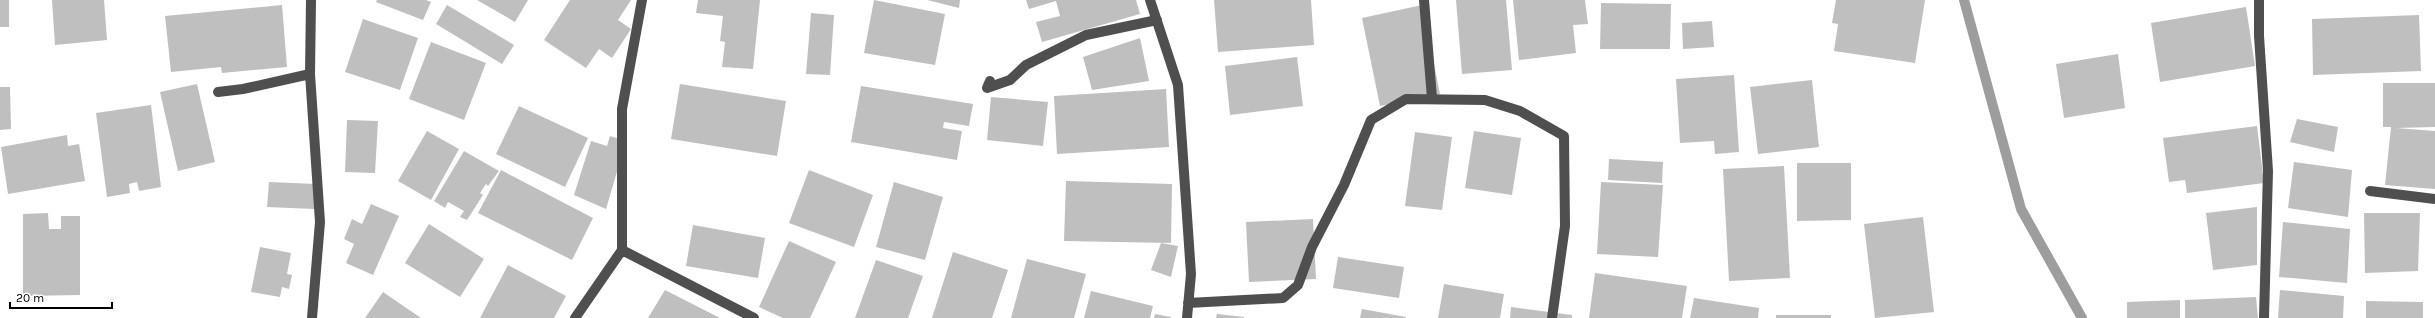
<svg xmlns="http://www.w3.org/2000/svg" width="2435" height="318" font-family="Karla,sans-serif">
<style>
.lines{fill:none;stroke-linecap:round;stroke-linejoin:round}
.stream{stroke:#9d9d9d;stroke-width:10}
.building{fill:#bfbfbf}
.minor{stroke:#4f4f4f;stroke-width:10}
</style>
<rect width="100%" height="100%" fill="#fff"/>
<g class="lines">
<path class="stream" d="M1964,0L2021,209L2082,318"/>
</g>
<path class="building" d="M0,0H9V27H0Z
M52,0H104L107,40L55,45Z
M377,0H426L431,2L423,20L376,2Z
M477,0H528L515,22Z
M570,0H631L618,20L631,29L612,58L599,49L586,68L544,40Z
M698,0H760L753,69L722,67L725,42L720,41L723,16L696,13Z
M874,0L945,14L935,65L864,53Z
M927,0H960L959,8Z
M1026,0H1136L1140,14L1042,42L1036,22L1060,16L1056,1L1029,9Z
M1214,0H1311L1314,45L1218,52Z
M1456,0H1506L1512,70L1462,74Z
M1513,0H1585L1588,24L1573,25L1576,53L1519,60Z
M1836,0H1925L1915,63L1834,51L1838,24L1832,23Z
M1601,3L1671,4L1670,49H1600Z
M282,5L287,67L222,73L221,67L171,72L165,16Z
M447,5L514,45L502,64L436,24Z
M1422,5L1440,94L1380,106L1362,18Z
M2246,7L2255,66L2160,82L2151,23Z
M811,13L834,15L830,75L806,74Z
M2419,15L2421,71L2313,75L2312,19Z
M363,19L418,38L400,90L345,72Z
M1712,21L1714,47L1683,49L1682,23Z
M1140,38L1149,81L1092,90L1083,57Z
M431,42L486,63L464,120L409,99Z
M2118,54L2125,108L2064,118L2056,64Z
M1297,57L1303,106L1230,115L1225,66Z
M1734,75L1739,152L1715,154L1714,141L1680,143L1676,79Z
M1812,80L1819,147L1758,154L1750,87Z
M2383,83H2435V127L2396,128L2435,131V189L2385,185L2391,127H2383Z
M197,84L215,162L178,171L160,92Z
M680,84L786,101L777,156L671,139Z
M861,86L973,104L969,126L944,122L943,128L962,131L957,160L851,142Z
M0,87H10L11,129L0,130Z
M1166,89L1169,147L1057,154L1054,96Z
M991,97L1048,102L1043,146L987,140Z
M151,105L161,187L139,191L137,182L129,184L130,193L107,197L96,113Z
M519,106L588,138L565,187L496,154Z
M2297,119L2338,127L2334,152L2290,142Z
M347,120L378,121L375,173L345,172Z
M2257,126L2264,183L2187,193L2185,180L2169,182L2163,138Z
M427,131L459,149L431,200L398,181Z
M1474,131L1521,138L1512,195L1465,188Z
M1415,132L1452,137L1442,210L1405,206Z
M67,135L68,146L79,144L85,181L8,194L1,147Z
M610,136L626,141L606,209L574,195L591,141L607,146Z
M464,151L499,171L488,186L486,184L480,193L483,195L467,220L460,217L464,211L448,202L445,208L434,201Z
M1609,159L1663,162L1662,183L1608,180Z
M2294,162L2352,170L2348,217L2288,208Z
M1797,163H1851V220L1797,221Z
M1784,166L1790,278L1729,281L1723,169Z
M501,170L593,218L572,260L478,213Z
M809,170L873,195L854,247L789,223Z
M1066,181L1172,184L1171,243L1064,241Z
M269,182L316,184L314,209L267,207Z
M894,182L943,197L925,260L876,247Z
M1601,182L1663,185L1658,257L1597,254Z
M371,204L399,216L373,275L346,263L354,244L344,239L352,219L362,224Z
M2257,207V265L2213,270L2206,213Z
M48,213L49,229H61V216H80V295L23,296V214Z
M2364,213H2420L2418,271L2365,273Z
M1923,217L1934,312L1875,318L1864,224Z
M1313,219L1316,279L1249,282L1246,222Z
M2283,222L2350,229L2347,283L2279,277Z
M429,224L484,259L460,297L405,263Z
M693,225L765,238L758,278L686,266Z
M789,241L836,262L810,318H783L759,307Z
M1161,243L1178,246L1171,277L1151,270Z
M260,247L291,253L287,274L292,275L289,289L282,287L280,297L251,292Z
M953,252L1008,270L992,318H932Z
M1338,257L1404,267L1399,298L1333,288Z
M1027,259L1086,274L1074,318H1011Z
M876,260L923,276L908,318H855Z
M508,265L566,296L554,318H480Z
M1595,273L1687,286L1682,318H1589Z
M1444,284L1504,294L1500,318H1438Z
M665,290L720,318H648Z
M2280,290L2344,296L2343,318H2278Z
M1091,291L1153,306L1150,318H1084Z
M383,292L421,318H365Z
M2256,297L2258,318H2185V300Z
M1694,298L1759,308L1758,318H1690Z
M2180,300V318H2127V302Z
M2366,301L2423,302V318H2366Z
M1511,307L1572,315V318H1510Z
M1362,309L1406,317V318H1360Z
M1155,314L1171,317V318H1154Z
M1217,314L1244,317V318H1216Z
M1776,315H1831V318H1776Z"/>
<g class="lines">
<path class="minor" d="M311,0L310,74L320,222L312,318
M1150,0L1178,85L1191,274L1187,318
M1424,0L1432,98
M2259,0V36L2268,171L2264,318
M990,81L987,88L1010,80L1026,65L1086,35L1157,20
M218,92L243,89L310,74
M2370,191L2435,199
M622,250L754,318
M1188,303L1283,298L1298,285L1312,247L1344,185L1371,120L1406,99L1485,100L1520,111L1564,136L1565,226L1552,318
M575,318L622,250V109L642,0"/>
</g>
<path d="M10 302v6h102v-6" fill="none" stroke="#000000" stroke-width="2"/>
<text x="16" y="302" font-size="12" fill="#000000" stroke="#ffffff" stroke-width="3" paint-order="stroke">20 m</text>
</svg>
